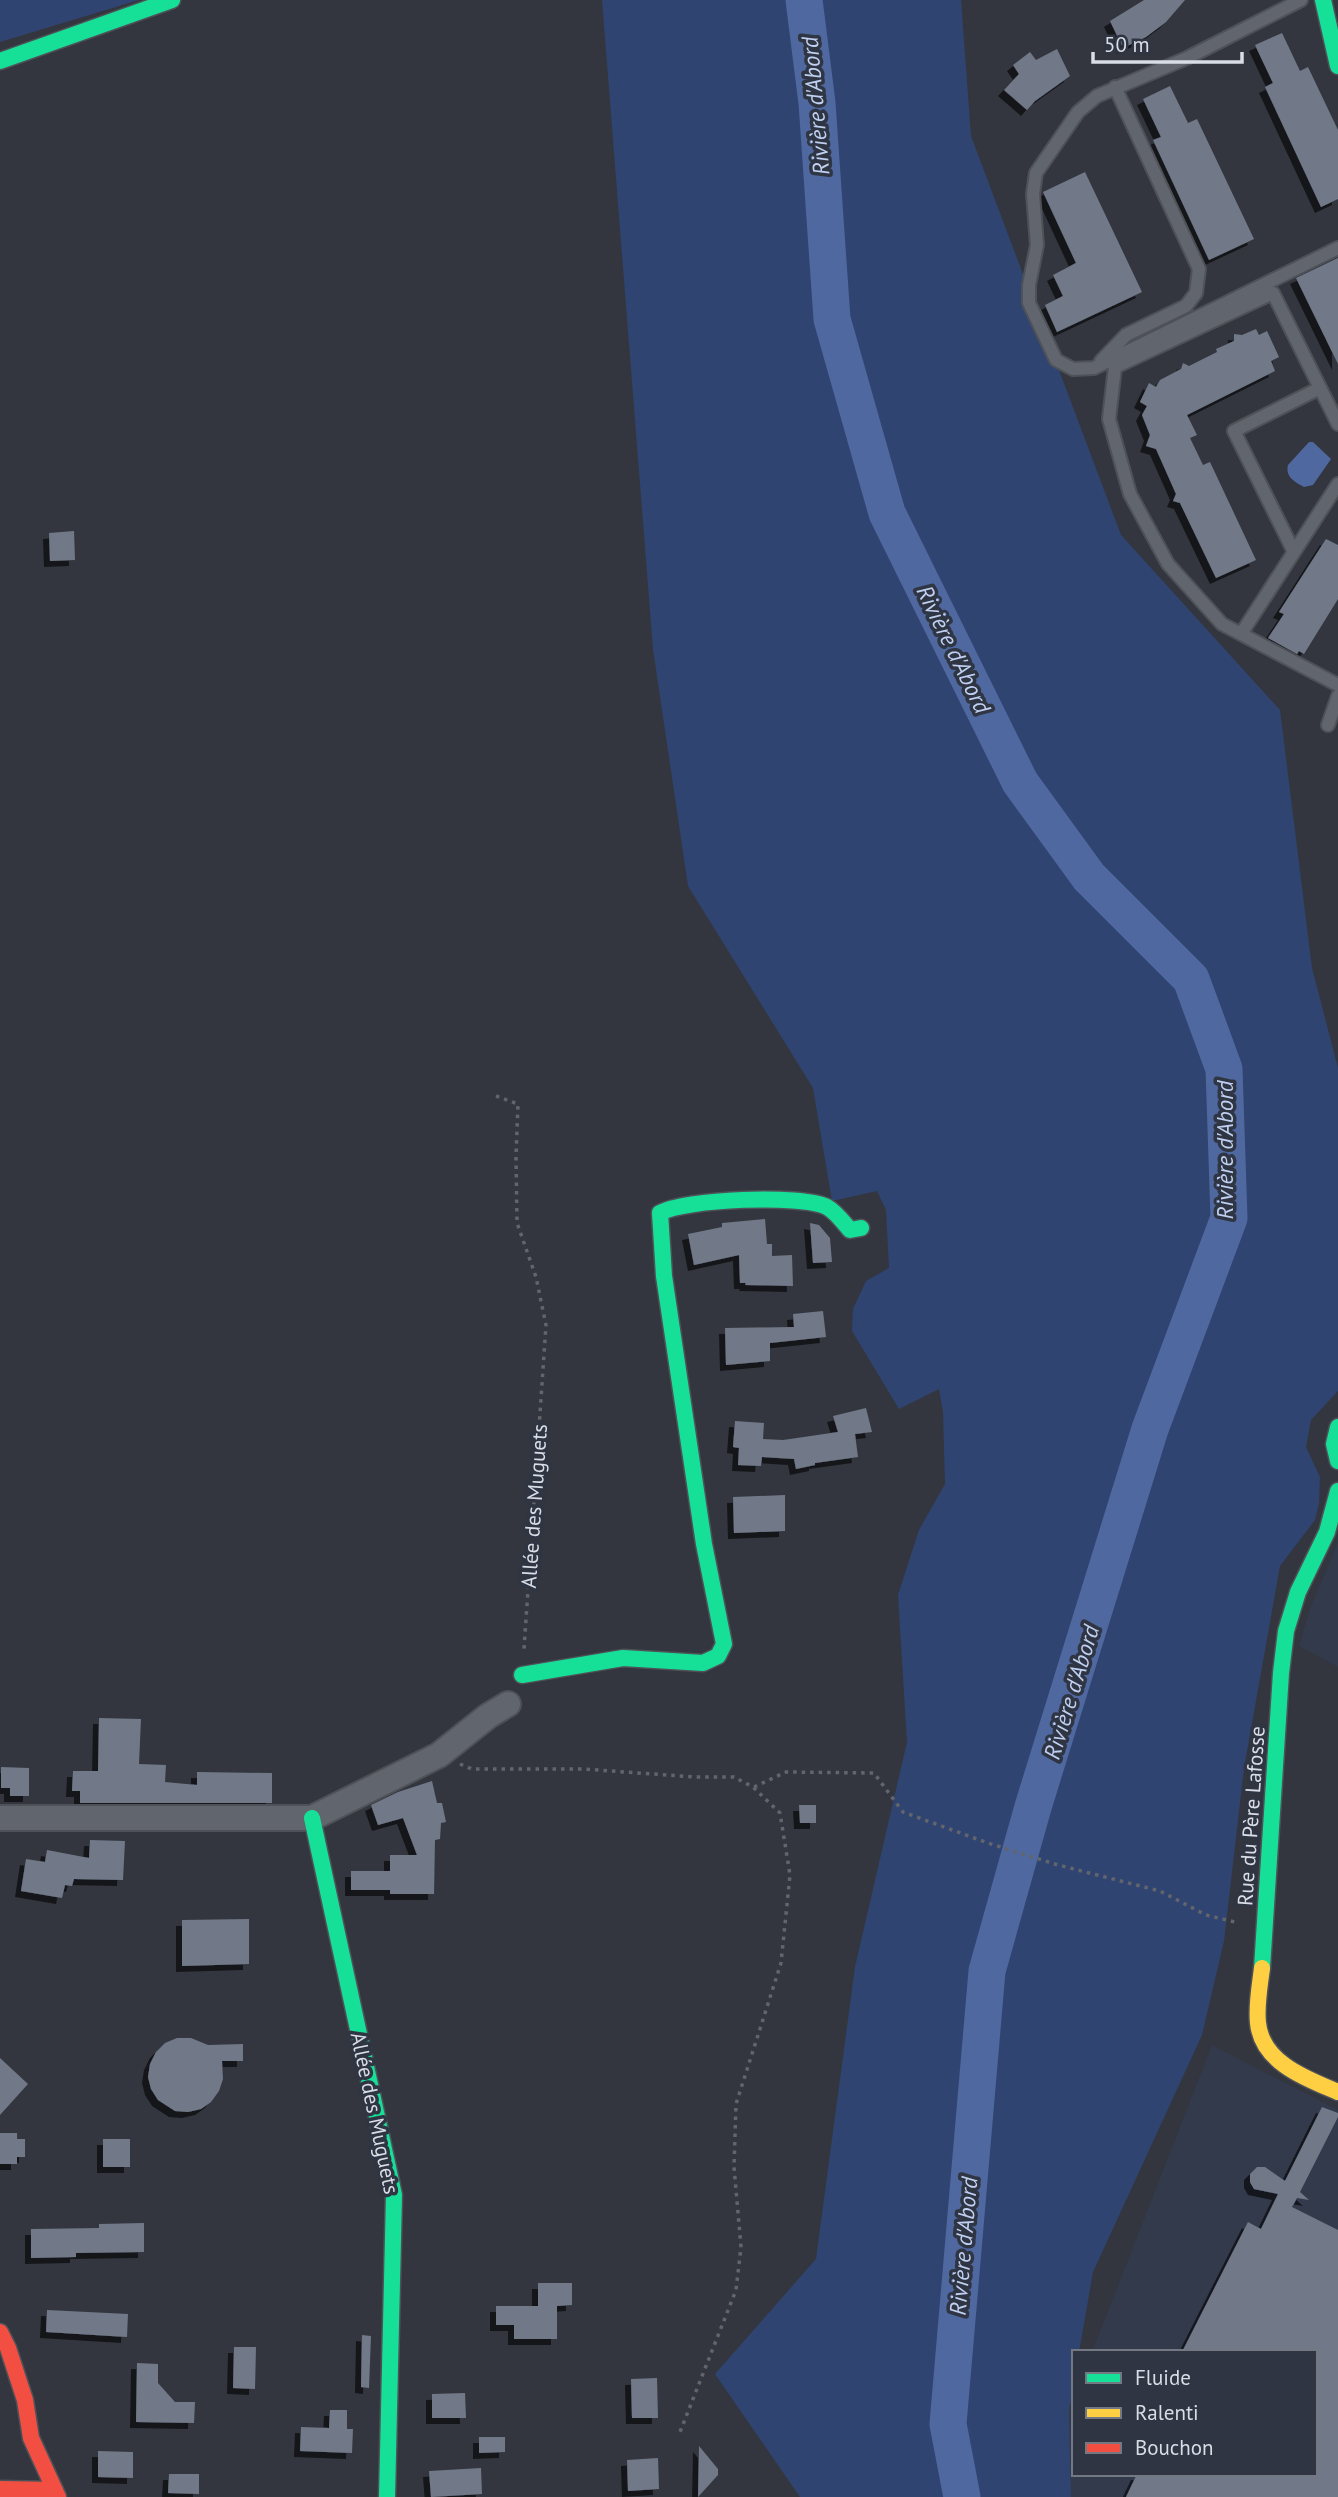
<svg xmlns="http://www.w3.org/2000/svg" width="1338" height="2497" font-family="'PT Sans',sans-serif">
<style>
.built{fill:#323a4b}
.green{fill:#304471}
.water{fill:#4f689f}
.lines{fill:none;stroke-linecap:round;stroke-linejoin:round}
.river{stroke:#4f689f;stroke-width:37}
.building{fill:#717888;filter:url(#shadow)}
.lane-casing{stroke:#4e5258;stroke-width:16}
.street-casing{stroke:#4e5258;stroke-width:28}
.fast-casing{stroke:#4e5258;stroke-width:19}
.slow-casing{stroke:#4e5258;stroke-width:19}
.jam-casing{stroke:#4e5258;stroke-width:19}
.path{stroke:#62656c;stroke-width:3.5;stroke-dasharray:3.5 5;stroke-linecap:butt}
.lane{stroke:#61656e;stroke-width:12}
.street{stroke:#61656e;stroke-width:24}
.fast{stroke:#16e098;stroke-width:16}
.slow{stroke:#ffcf43;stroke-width:16}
.jam{stroke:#f24e42;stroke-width:16}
.labels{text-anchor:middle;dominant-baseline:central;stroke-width:7;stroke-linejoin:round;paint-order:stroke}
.street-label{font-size:21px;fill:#d9dde5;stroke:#2f3542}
.water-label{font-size:23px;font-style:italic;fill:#bfd0f2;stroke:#2f3542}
</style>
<defs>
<filter id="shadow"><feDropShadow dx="-6" dy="6" stdDeviation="0" flood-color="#0009"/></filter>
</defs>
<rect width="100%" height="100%" fill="#33363e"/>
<path class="built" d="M1338,1543V1667L1299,1646L1310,1608Z
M1212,2045L1338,2110V2497H1071L1069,2411L1074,2399V2474H1315V2352H1092Z"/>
<path class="green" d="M0,0H139L0,42Z
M602,0H961L971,136L1121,535L1280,710L1312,968L1338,1068V1391L1311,1420L1306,1447L1320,1477L1319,1503L1315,1520L1280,1566L1244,1768L1224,1941L1202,2035L1093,2272L1079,2352H1074V2384L1069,2411L1071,2497H800L715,2374L816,2259L855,1967L907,1742L898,1595L919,1530L945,1484L943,1412L939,1389L899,1409L852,1331L853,1309L866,1281L889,1268L886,1210L877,1191L832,1201L813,1088L688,886L653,649Z"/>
<path class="water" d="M1309,442H1313L1331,459L1313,485L1304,487C1295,482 1285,477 1288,465Z"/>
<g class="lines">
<path class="river" d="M804,0L817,103L832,319L887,513L1020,782L1089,877L1191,979L1224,1069L1229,1218L1150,1429L1033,1807L987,1971L948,2424L962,2497"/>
</g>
<path class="building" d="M1144,0H1185L1166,22L1146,37L1123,48L1110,21Z
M1282,33L1300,71L1308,67L1338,130V199L1321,207L1265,87L1273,83L1255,45Z
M1057,49L1070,76L1035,101L1027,110L1004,90L1019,74L1013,65L1030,52L1036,60Z
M1170,86L1188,123L1197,119L1254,239L1209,260L1153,140L1161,137L1143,99Z
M1085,172L1142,292L1057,332L1045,305L1063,296L1053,275L1076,263L1043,192Z
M1338,258V364L1296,278Z
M1256,329L1259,335L1267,331L1279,357L1271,361L1275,371L1187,415L1197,435L1190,438L1203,465L1210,462L1256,560L1216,578L1180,503L1173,501L1176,494L1156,449L1146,446L1150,435L1142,415L1147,406L1140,402L1149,383L1156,387L1160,380L1181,369L1183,363L1189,366L1217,352L1216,349L1234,341V334L1242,335Z
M74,531L75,560L50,561L49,533Z
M1326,539L1338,545V599L1304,654L1299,651L1297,654L1268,638L1284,614L1279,612Z
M765,1219L767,1244H772V1256L792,1255L793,1286L745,1285L746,1283H740L739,1255L694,1265L688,1234L722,1227V1223Z
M810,1223L819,1225L830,1238L832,1262L813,1263Z
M823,1311L826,1337L770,1343V1361L726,1365L725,1328L794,1327L793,1314Z
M866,1408L872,1432L855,1434L858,1457L815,1463V1465L796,1469L794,1459L762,1457L761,1466L738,1465L739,1448L733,1447L735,1421L764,1423L763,1439L783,1440L838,1432L833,1416Z
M785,1495V1531L734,1533L733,1497Z
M99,1718L141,1719L139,1764L166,1765L165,1782L197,1785V1772L272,1773V1803H80V1791H72L73,1771H98Z
M1,1767L29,1768V1796H10V1788H1Z
M432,1781L437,1803H442L446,1822L441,1823L440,1839L435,1840L434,1896V1894H390V1890H351V1871H390V1855H417L403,1818L378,1825L371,1805L398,1792Z
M799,1805H816V1823H800Z
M90,1840L125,1841L123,1880L74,1879L72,1886L65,1885L62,1898L21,1891L26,1859L45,1862L47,1850L89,1858Z
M249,1919V1964L182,1966V1920Z
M177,2038H191L208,2045L243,2044V2061H222L223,2079L219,2091L211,2102L201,2109L188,2112L175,2111L158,2100L151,2089L148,2077L150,2064L156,2052L165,2043Z
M0,2058L28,2084L0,2115Z
M1322,2107L1338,2113V2117L1300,2192L1309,2200L1297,2198L1292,2207L1338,2230V2497H1126L1137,2474H1315V2352H1182L1248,2222L1261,2229L1278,2194L1254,2189L1250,2182V2174L1257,2167H1265L1285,2181Z
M0,2133H17V2139H25V2157H17V2164H0Z
M103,2139H130V2167H103Z
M144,2223V2252L76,2253V2257L31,2258V2229L99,2228V2224Z
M538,2283H572V2305L557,2306V2339H514V2325H496V2306H538Z
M47,2310L128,2314L127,2337L46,2332Z
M362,2335L371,2336L369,2388L361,2387Z
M234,2347H256L255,2389L233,2388Z
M137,2363L158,2364V2383L175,2402H195L194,2423L136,2422Z
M657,2378L658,2418H632L631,2379Z
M465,2393L466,2418H432V2394Z
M330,2410H347V2429H353L352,2453L300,2451L301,2427L329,2428Z
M479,2437H505V2452L479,2453Z
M699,2446L718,2469V2475L698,2497Z
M98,2451L133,2452V2478L98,2477Z
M658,2458L659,2489L628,2491L627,2460Z
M481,2468L482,2494L431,2497L429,2471Z
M169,2474H199V2494L168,2493Z"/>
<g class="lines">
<g class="lane-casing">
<path id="lane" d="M1301,0L1187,58L1097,96L1078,112L1036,173L1033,194L1037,245L1029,285V303L1056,360L1073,369L1094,368L1338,248
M1101,361L1126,335L1186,306L1196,293L1199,269L1115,87
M1338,424L1273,293L1115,367L1109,419L1130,494L1168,564L1222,624L1338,685
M1294,552L1234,431L1320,388
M1241,634L1338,484
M1328,725L1338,696"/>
</g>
<g class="street-casing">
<path id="street" d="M0,1818H312L439,1755L488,1716L508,1704"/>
</g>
<g class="fast-casing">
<path id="fast" d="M1323,0L1338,66
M0,61L172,0
M1338,1427L1334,1444L1338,1461
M522,1675L623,1658L703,1663L718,1656L724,1644L704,1544L664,1276L660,1213C684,1199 801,1194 827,1207C836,1212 843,1222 850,1230L861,1228
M312,1818L394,2195L387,2497
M1262,1968L1281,1673L1286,1631L1298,1592L1327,1532L1338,1491"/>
</g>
<g class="slow-casing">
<path id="slow" d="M1262,1968C1260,1985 1256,2005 1258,2023C1262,2063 1307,2079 1338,2092"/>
</g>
<g class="jam-casing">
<path id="jam" d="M0,2332L8,2348L25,2400L31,2438L58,2497
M0,2489L55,2490"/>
</g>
<path class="path" d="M496,1096L518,1104L516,1156L517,1223L536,1277L546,1325L524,1649
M460,1764L472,1769H584L694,1777H734L753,1787L780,1813L790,1875L781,1963L736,2104L734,2167L741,2247L736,2290L680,2432
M754,1787L786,1772L874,1773L903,1812L988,1843L1058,1865L1160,1891L1206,1915L1239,1923"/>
<use href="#lane" class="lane"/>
<use href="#street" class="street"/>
<use href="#fast" class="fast"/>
<use href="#slow" class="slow"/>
<use href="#jam" class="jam"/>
</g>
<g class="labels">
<g class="street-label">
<text transform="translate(534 1506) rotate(-86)">Allée des Muguets</text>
<text transform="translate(1251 1816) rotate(-86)">Rue du Père Lafosse</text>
<text transform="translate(375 2113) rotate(78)">Allée des Muguets</text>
</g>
<g class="water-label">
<text transform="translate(815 106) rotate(-95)">Rivière d'Abord</text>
<text transform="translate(954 649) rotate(64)">Rivière d'Abord</text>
<text transform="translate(1224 1150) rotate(-90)">Rivière d'Abord</text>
<text transform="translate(1071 1692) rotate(-73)">Rivière d'Abord</text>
<text transform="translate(963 2246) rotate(-85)">Rivière d'Abord</text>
</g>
</g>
<rect x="1072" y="2350" width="245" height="126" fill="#2f3542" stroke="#737883" stroke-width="2"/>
<rect x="1086" y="2373" width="35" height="10" fill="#16e098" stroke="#737883" stroke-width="2"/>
<text x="1135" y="2385" font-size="21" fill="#d9dde5">Fluide</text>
<rect x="1086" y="2408" width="35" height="10" fill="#ffcf43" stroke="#737883" stroke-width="2"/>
<text x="1135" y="2420" font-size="21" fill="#d9dde5">Ralenti</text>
<rect x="1086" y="2443" width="35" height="10" fill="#f24e42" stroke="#737883" stroke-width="2"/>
<text x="1135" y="2455" font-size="21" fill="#d9dde5">Bouchon</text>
<path d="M1093 52v10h149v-10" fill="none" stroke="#d9dde5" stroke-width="3.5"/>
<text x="1104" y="52" font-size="21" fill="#d9dde5" stroke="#2f3542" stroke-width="5" paint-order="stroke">50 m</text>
</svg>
